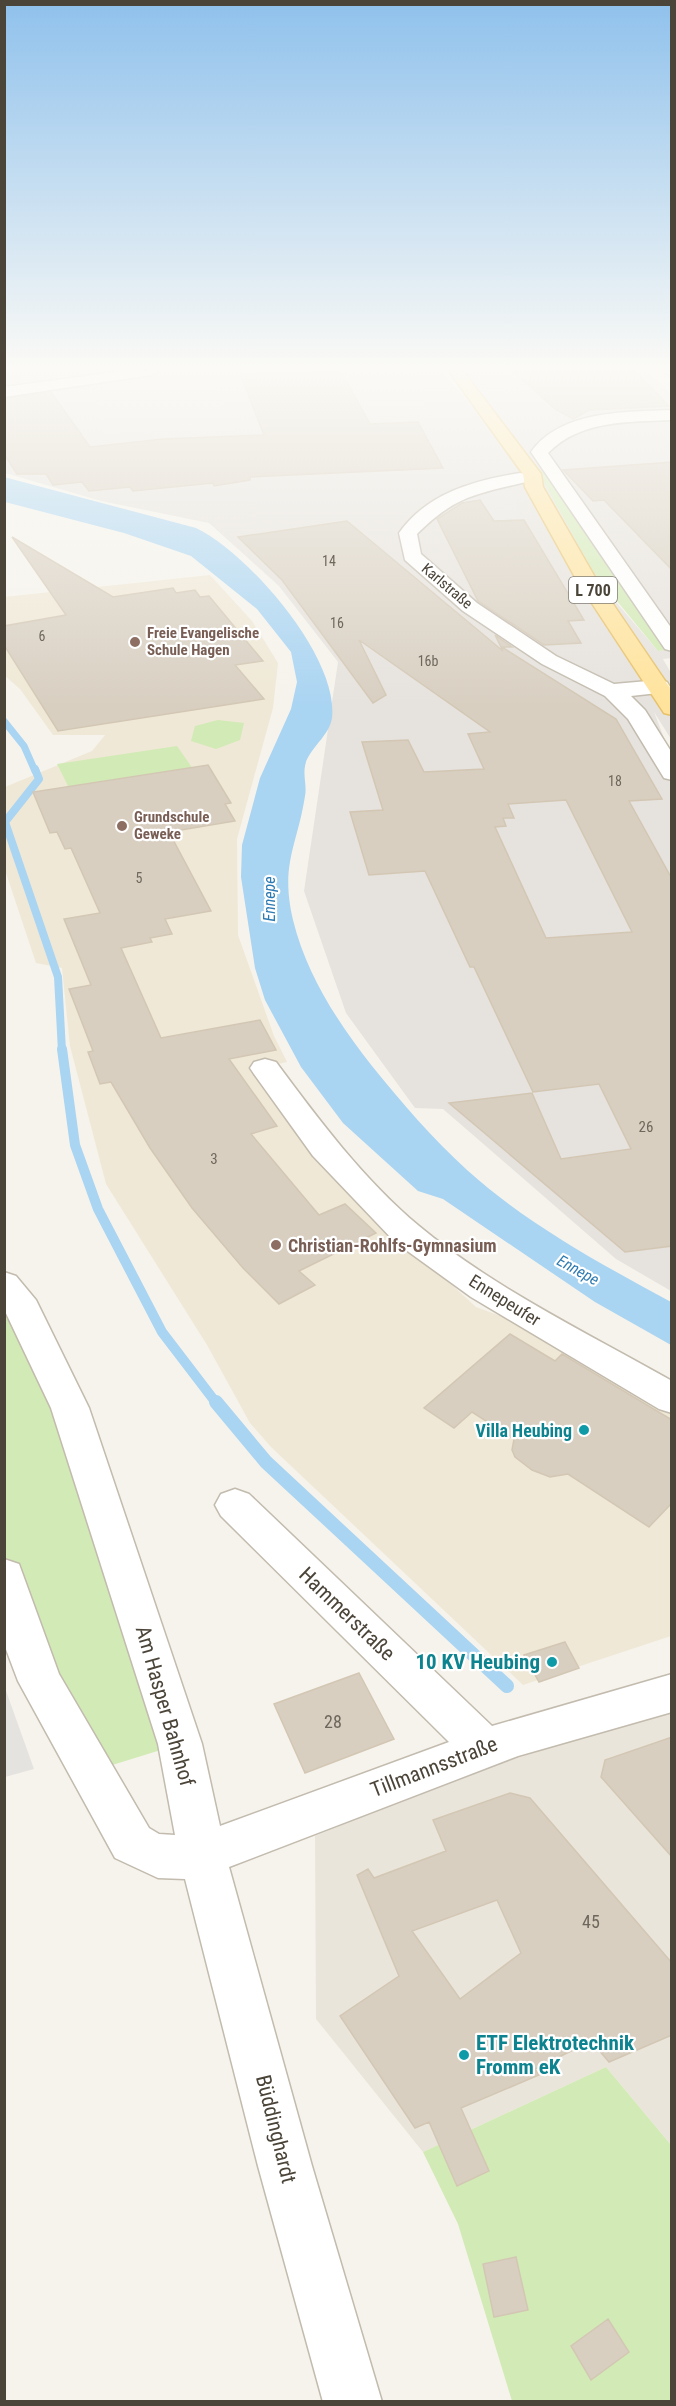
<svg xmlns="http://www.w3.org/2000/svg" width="676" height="2406" font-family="'Roboto Condensed',sans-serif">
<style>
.residential{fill:#eae5da}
.industrial{fill:#e6e2dd;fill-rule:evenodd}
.education{fill:#efe8d6}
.green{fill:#d2eab5}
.parking{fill:#e5e3e0}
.water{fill:#a9d4f2}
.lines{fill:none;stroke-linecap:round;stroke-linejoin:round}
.stream-far3{stroke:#a9d4f2;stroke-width:7}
.stream-far2{stroke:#a9d4f2;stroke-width:8}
.stream-far1{stroke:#a9d4f2;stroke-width:10}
.stream{stroke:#a9d4f2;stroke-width:14}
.building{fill:#d8cfc1;stroke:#d3c7b4;stroke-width:1.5;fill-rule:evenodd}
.minor-casing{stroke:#c2bbae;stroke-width:3}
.tertiary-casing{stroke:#c2bbae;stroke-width:3}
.primary-casing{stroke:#e6c16a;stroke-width:3}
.minor{fill:#fff;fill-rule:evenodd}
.tertiary{fill:#fff;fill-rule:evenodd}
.primary{fill:#ffe39c;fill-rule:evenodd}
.education-dot{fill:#8d6e63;stroke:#fff;stroke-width:2}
.culture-dot{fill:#0f9aa8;stroke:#fff;stroke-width:2}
.labels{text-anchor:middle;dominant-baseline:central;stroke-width:4.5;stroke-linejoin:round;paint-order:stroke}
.far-number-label{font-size:14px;fill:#6e675b}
.far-street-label{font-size:15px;fill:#4b4439;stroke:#fff}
.far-education-label{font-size:15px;font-weight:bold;fill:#785e54;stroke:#fff;text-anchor:start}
.number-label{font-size:15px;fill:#6e675b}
.shield{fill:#fff;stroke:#817c74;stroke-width:1.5}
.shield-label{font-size:16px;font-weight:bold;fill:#4b4439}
.far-water-label{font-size:16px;font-style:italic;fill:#2e7ab2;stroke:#fff}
.education-label{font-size:18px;font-weight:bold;fill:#785e54;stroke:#fff;text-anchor:start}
.street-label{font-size:18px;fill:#4b4439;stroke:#fff}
.culture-label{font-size:18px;font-weight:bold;fill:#0d838f;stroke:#fff;text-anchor:end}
.near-number-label{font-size:18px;fill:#6e675b}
.near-street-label{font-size:21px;fill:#4b4439;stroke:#fff}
.near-culture-label{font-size:21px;font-weight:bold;fill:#0d838f;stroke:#fff;text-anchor:end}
</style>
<rect width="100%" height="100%" fill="#f6f3ec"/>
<path class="residential" d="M671,1709V2145L606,2067L423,2152L316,2019L315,1836L467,1774Z"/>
<path class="industrial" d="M4,371H441L474,407L448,371H648L671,394L672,658L663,659L671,673V739L654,712L672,759L671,1291L616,1259L443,1109L415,1108L346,1013L304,891L338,662L279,586L209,523L101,501L5,473ZM581,551L651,628L666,650L658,651L604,588Z"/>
<path class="education" d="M210,575L252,621L278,663L273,708L237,839L238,935L274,1036L287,1062L252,1070L318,1162L476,1307L506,1318L622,1383L671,1414V1636L523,1685L271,1447L250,1423L207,1345L106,1184L70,1046L62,968L36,963L5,870V787L92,751L105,735H53L20,689L5,676L4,597Z"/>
<path class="green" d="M535,466C555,473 647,622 667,650L658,651L594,573Z
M218,720L244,723L240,740L216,749L191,741L195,726Z
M177,746L193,769L69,788L57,764Z
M5,1311L45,1354L180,1744L93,1771L5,1589Z
M606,2067L671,2145V2401H512L458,2224L423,2152Z"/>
<path class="parking" d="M341,371H414L424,387L419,398L430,414L367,418Z
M213,382L235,425L104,435L97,393L109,384Z
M671,418V462L563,470L553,461L552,456L555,449L575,434L593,427Z
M491,487L512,490L522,520L436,525L435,516L478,490Z
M5,1688L34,1769L5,1777H4Z"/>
<path class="water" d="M4,477L196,528C248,553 339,657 332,718C329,737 308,749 305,766C303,776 307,786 305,796C297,847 280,864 293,920C307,976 337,1021 372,1066C401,1102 433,1139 467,1170C527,1224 601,1264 671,1302V1345L595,1302L443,1199L418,1191L343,1123L301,1067L265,1000L255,968L241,877L242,845L260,778L291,709L297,682L291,652L257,609L191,556L124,533L5,502Z"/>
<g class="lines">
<path class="stream-far3" d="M4,721L24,746L35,771"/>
<path class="stream-far2" d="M35,769L39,779L5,822L58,977L62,1051"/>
<path class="stream-far1" d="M62,1049L75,1145L98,1209L162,1332L217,1404"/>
<path class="stream" d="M216,1402L266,1462L507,1686"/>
</g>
<path class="building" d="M341,371L370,424L418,422L443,468L250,477V480L214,486L213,483L133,491L130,487L89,491L82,482L53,485L46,474H17L4,454V399L51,392L90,447L163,439L264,435L240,374Z
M513,371H635L669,406L589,410L573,419L555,409Z
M672,462V570L604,500L593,501L563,470Z
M480,500L494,521L524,520L584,620L568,621L581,643L544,645L478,601L437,519L462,503Z
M347,521L503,651L495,635L512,647H502L616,719L662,799L629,801L672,879V1246L625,1252L449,1103L532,1093L561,1159L631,1149L599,1084L533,1092L474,967H470L425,871L369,875L350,812L383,810L362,742L408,740L424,772L484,769L468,734L490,732L359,640L386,695L373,703L282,580L238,537ZM566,800L632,932L546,938L495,827L506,826L503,818H514L508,804Z
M12,537L113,597L173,588L176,593L195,590L200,597L209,596L263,661L235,665L264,699L58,731L4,645V626L66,615Z
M208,765L231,803L225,804L235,821L169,832L211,911L165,919L172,934L150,938L152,942L121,948L161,1038L260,1020L276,1050L229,1059L277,1126L251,1134L319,1215L345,1204L376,1233L299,1271L315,1285L279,1304L243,1268L192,1208L150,1148L111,1082L100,1084L88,1052L93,1051L69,989L91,985L64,919L100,913L71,848L65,849L57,832L50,833L33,792Z
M510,1334L555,1361L562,1354L672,1420V1503L649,1527L568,1474L550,1477L532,1470L515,1457L512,1450L514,1439L472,1412L454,1428L424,1408Z
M565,1642L579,1668L539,1682L524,1655Z
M359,1673L394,1739L305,1773L274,1704Z
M672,1737V1857L601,1777L605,1760Z
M510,1793L530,1798L672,1963V2035L609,2062L591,2041L535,2069L539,2075L461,2108L489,2171L457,2186L429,2122L415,2128L340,2016L399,1976L357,1875L368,1869L374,1878L446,1851L433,1820ZM497,1900L521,1953L460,1999L412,1931Z
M516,2257L528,2310L494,2317L483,2264Z
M608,2319L629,2352L591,2380L571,2346Z"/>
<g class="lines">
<g class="minor-casing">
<path id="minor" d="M662,371H672V377Z
M672,410V420C628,422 580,420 548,453L672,629V651L665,649L531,452C561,410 626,412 672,410Z
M520,473L526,474L529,478L526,482C476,494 455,496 417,534L421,554L477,603L556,656L614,684L659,680L667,682L670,687L667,692L631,696L645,710L672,753V780L664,778L628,719L605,696L542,664L463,611L405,560L399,533C427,493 475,480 520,473Z
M265,1059L276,1062C318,1119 364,1180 419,1226C492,1287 589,1334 672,1381V1413L659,1409L471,1297L395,1242L313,1156L254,1074L250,1068L254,1062Z
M4,1272L16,1276L36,1300L89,1408L202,1744L220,1826L449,1742L221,1516L215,1505L221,1494L235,1489L249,1494L492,1726L672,1674V1712L518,1756L229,1867L312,2166L382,2402H323L258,2166L185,1879L158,1878L115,1858L18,1681L4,1644V1559L19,1564L59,1674L149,1828L159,1834L175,1835L158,1744L51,1408L4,1309Z"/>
</g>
<g class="tertiary-casing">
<path id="tertiary" d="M123,371H158L151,375L4,397V387Z"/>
</g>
<g class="primary-casing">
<path id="primary" d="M449,371H463L541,474L543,487L596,579L672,691V715L664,713L576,579L525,487L523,474Z"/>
</g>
<use href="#minor" class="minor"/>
<use href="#tertiary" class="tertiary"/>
<use href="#primary" class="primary"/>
</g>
<linearGradient id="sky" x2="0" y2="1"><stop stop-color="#8fc1ec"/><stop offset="0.52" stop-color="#fbfaf6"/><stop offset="1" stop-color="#fbfaf6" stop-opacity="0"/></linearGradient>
<rect width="676" height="707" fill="url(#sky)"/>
<g class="education-dot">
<circle cx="135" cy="642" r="6"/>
<circle cx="122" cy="826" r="6"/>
<circle cx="276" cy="1245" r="6"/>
</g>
<g class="culture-dot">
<circle cx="584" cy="1430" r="6"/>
<circle cx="552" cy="1662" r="6"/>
<circle cx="464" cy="2055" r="6"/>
</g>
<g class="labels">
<g class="far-number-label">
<text x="329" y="561">14</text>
<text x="337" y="623">16</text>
<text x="42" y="636">6</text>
<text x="428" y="661">16b</text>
<text x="615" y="781">18</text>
<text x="139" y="878">5</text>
</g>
<g class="far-street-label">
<text transform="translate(447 586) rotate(40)">Karlstraße</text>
</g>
<g class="far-education-label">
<text x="147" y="633">Freie Evangelische<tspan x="147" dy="17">Schule Hagen</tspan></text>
<text x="134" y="817">Grundschule<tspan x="134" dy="17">Geweke</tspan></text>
</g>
<g class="number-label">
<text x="646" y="1127">26</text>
<text x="214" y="1159">3</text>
</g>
<rect class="shield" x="569" y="577" width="48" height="26" rx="4.5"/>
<g class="shield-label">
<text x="593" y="590">L 700</text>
</g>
<g class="far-water-label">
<text transform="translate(269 899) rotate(-90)">Ennepe</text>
<text transform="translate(578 1270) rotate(29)">Ennepe</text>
</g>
<g class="education-label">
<text x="288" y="1245">Christian-Rohlfs-Gymnasium</text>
</g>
<g class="street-label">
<text transform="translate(505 1300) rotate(32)">Ennepeufer</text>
</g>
<g class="culture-label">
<text x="572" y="1430">Villa Heubing</text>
</g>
<g class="near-number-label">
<text x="333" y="1721">28</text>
<text x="591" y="1921">45</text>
</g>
<g class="near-street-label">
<text transform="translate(347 1614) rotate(44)">Hammerstraße</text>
<text transform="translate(165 1706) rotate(74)">Am Hasper Bahnhof</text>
<text transform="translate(434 1767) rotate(-21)">Tillmannsstraße</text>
<text transform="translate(276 2129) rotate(76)">Büddinghardt</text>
</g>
<g class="near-culture-label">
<text x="540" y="1662">10 KV Heubing</text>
<text x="476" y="2043" text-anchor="start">ETF Elektrotechnik<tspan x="476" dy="24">Fromm eK</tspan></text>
</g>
</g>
<rect width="676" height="2406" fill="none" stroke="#4b4439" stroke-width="12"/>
</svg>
